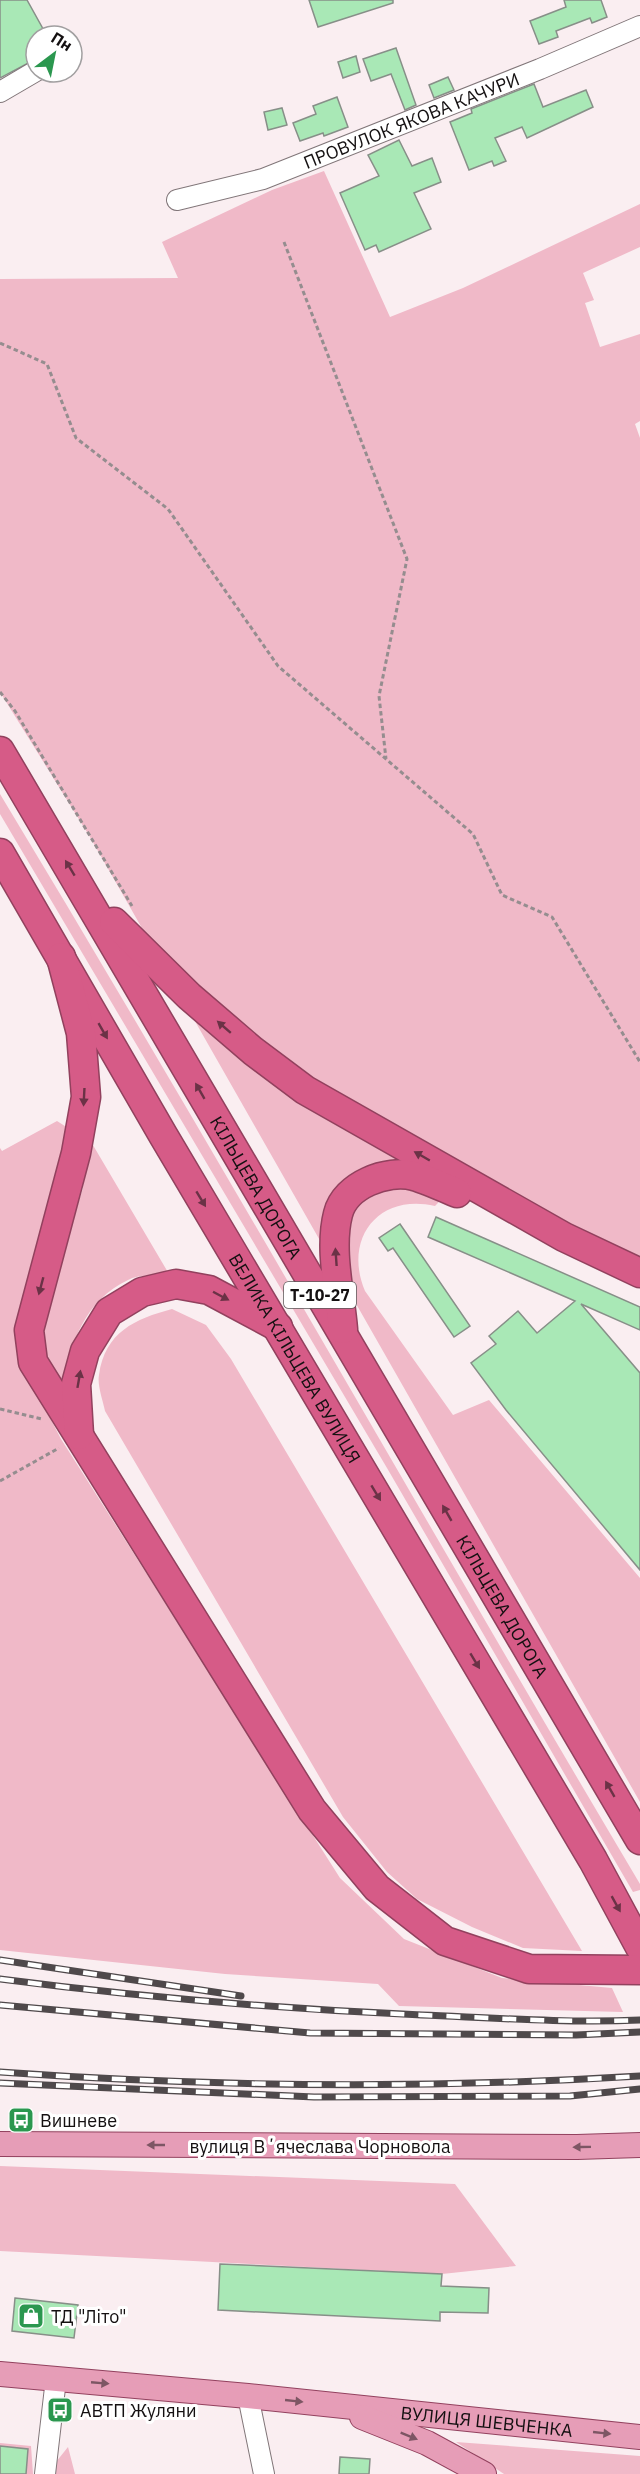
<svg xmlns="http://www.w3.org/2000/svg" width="640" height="2474" font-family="'IBM Plex Sans',sans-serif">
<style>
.green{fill:#f0b9c8}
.building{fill:#a9e8b6;stroke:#878f88;stroke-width:1.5}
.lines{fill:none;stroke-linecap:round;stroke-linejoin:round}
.minor-casing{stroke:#817679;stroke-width:22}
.major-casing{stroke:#92415e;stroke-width:26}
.highway-casing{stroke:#92415e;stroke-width:31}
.path{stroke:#958d8f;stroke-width:3;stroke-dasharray:4.5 3;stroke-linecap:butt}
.minor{stroke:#fff;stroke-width:20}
.major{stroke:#e69db7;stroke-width:24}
.highway{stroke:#d65b87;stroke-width:28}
.rail-casing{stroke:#4f494b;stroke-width:7}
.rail{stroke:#fff;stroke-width:4.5;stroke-dasharray:14;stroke-linecap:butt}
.oneway{fill:#6b3246}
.oneway2{fill:#7d5664}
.labels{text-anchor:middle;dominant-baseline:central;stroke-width:6;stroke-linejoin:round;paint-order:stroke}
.shield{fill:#fff;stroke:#5a5858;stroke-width:1.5}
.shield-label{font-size:16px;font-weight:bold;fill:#141011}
.street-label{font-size:18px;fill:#141011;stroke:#fff}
.poi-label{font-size:18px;fill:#141011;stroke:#fff;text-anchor:start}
</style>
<rect width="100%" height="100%" fill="#faeef1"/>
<path class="green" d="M324,171L390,317L463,288L640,204V247L583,273L594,300L585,303L600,347L640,334V421L635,424L640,438V1262L469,1171L435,1206C378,1193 343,1239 365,1291L453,1415L489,1400L640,1578V1802L90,837L0,692V279L178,278L162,242L272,190Z
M0,794C218,1155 425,1522 640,1884V1890L633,1892L387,1468L0,814Z
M57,1121L68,1128L58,1178L19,1309L21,1362L61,1439L340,1878L404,1939L502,1978L612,1988L623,2012L399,2006L378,1984L225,1974L0,1950V1148L2,1151Z
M87,1135L169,1274C157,1276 139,1274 128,1280C86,1300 68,1343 66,1388L43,1351L44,1313L83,1188Z
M172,1309L206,1325L231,1359L582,1951L523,1948L472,1927L417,1899L387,1872L343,1817L105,1411C103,1401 97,1385 99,1375C105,1332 135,1319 172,1309Z
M0,2166L455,2184L516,2266L442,2274L0,2251Z
M456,2442L640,2456V2474H504Z
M0,2443L31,2446L33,2474H0Z
M68,2447L75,2474H54L52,2467Z"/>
<path class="building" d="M0,0H27L47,36H36V59L0,78Z
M309,0H393V3L318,27Z
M564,0H601L607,17L592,23L590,18L556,31L558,37L539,44L530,21L566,7Z
M396,48L416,105L405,110L391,74L371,81L363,59Z
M356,56L360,72L343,78L338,62Z
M448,77L454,90L434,98L429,85Z
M534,84L543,107L586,90L593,107L527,138L522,127L495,138L506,161L494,166L492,161L469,170L450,122L472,113L471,109Z
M337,97L348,127L324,136L323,133L300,141L293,123L316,114L313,106Z
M282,108L287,125L268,130L264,112Z
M399,140L412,166L432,158L441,182L414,193L431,229L379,252L376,245L365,250L340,193L379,176L368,155Z
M436,1217L640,1307V1330L581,1304L640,1373V1570L506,1410L471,1363L496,1344L489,1336L518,1311L537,1333L575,1301L428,1237Z
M400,1224L470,1326L454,1337L393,1248L388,1251L379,1238Z
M220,2264L442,2274L441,2286L489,2288L488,2313L440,2312V2321L218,2310Z
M15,2298L78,2305L74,2338L12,2331Z
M0,2446L28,2449L26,2474H0Z
M340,2457L370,2459L369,2474H339Z"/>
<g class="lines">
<g class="minor-casing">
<g id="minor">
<path d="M0,92L36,71"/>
<path id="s1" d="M177,200L263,179L540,69L640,26"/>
<path d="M248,2396L264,2474"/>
<path d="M45,2474L56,2379"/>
</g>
</g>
<g class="major-casing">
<g id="major">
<path d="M0,2144L577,2147L640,2145"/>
<path id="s2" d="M0,2374L248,2396L640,2437"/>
<path d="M362,2417L427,2443L484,2474"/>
</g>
</g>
<g class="highway-casing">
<g id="highway">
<path id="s3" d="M0,751L640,1840"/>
<path id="s4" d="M0,853L163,1135L593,1860L640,1947"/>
<path d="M114,922L189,996L253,1051L305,1090L564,1237L640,1273"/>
<path d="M61,957L81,1033L86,1097L76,1153L29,1330L33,1362L312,1810L377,1888L445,1941L529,1969L640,1970"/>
<path d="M343,1329C340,1293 329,1249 338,1214C345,1185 387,1169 414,1176C428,1180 443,1187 457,1193"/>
<path d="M79,1435L76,1384L85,1351L109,1312L142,1292L176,1284L209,1290L278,1327"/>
</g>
</g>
<path class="path" d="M284,242L407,559L379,696L386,759
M0,343L47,364L76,438L168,509L278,666L473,834L502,895L552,917L640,1062
M0,692L15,711L132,906
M0,1409L42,1419
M0,1481L59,1448"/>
<use href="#minor" class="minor"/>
<use href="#major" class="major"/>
<use href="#highway" class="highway"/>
<g class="rail-casing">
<path id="rail" d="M0,1960L241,1996
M0,1979C140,1997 281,2009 422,2015C495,2018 567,2023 640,2020
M0,2005L310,2033L576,2035L640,2032
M0,2072C212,2087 427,2089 640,2076
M0,2083L314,2097L570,2096L640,2089"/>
</g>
<use href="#rail" class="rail"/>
</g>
<defs><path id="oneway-solid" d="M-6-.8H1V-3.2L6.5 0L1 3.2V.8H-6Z" transform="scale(1.5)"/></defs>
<g class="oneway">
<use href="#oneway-solid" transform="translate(70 868) rotate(-121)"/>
<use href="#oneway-solid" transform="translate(224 1027) rotate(-139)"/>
<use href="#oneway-solid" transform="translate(103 1031) rotate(60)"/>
<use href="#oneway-solid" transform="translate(200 1091) rotate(-120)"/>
<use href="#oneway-solid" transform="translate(84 1097) rotate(93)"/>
<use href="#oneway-solid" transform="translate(422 1156) rotate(-150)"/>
<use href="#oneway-solid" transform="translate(201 1199) rotate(59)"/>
<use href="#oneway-solid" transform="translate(336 1257) rotate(-94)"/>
<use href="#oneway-solid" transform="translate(41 1286) rotate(105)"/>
<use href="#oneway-solid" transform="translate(221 1296) rotate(28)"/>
<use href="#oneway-solid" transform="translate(79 1379) rotate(-80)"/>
<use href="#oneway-solid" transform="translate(376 1493) rotate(59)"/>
<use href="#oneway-solid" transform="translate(447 1513) rotate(-120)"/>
<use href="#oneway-solid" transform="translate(475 1661) rotate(59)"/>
<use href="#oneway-solid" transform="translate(610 1789) rotate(-120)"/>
<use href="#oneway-solid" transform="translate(616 1904) rotate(61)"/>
</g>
<g class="oneway2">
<use href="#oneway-solid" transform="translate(156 2145) rotate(-180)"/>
<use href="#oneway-solid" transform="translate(582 2147) rotate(179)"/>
<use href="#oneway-solid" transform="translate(100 2383) rotate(5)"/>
<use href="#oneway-solid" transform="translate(294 2401) rotate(6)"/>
<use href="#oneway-solid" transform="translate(602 2433) rotate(6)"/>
<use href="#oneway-solid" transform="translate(409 2436) rotate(22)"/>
</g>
<defs>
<g id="bus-square" transform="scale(1.35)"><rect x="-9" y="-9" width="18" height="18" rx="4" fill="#2b974f" stroke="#fff"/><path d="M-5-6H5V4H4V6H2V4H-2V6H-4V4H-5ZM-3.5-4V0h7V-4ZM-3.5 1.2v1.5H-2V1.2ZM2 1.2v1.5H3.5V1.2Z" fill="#fff"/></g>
<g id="shop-square" transform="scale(1.35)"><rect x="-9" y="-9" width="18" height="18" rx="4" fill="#2b974f" stroke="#fff"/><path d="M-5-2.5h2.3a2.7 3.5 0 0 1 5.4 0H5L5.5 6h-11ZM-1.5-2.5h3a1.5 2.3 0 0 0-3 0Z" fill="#fff"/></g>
</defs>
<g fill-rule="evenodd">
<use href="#bus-square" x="21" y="2120"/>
<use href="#shop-square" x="31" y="2316"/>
<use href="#bus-square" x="60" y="2410"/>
</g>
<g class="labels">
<rect class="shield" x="284" y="1282" width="72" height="26" rx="4.5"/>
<g class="shield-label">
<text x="320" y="1295">Т-10-27</text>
</g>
<g class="street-label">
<text stroke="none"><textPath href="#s1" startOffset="248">ПРОВУЛОК ЯКОВА КАЧУРИ</textPath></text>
<text stroke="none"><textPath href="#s3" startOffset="506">КІЛЬЦЕВА ДОРОГА</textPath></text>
<text stroke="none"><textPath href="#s4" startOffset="585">ВЕЛИКА КІЛЬЦЕВА ВУЛИЦЯ</textPath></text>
<text stroke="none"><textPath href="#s3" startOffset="992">КІЛЬЦЕВА ДОРОГА</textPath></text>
<text x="320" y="2146">вулиця Вʼячеслава Чорновола</text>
<text stroke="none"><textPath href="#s2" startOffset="489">ВУЛИЦЯ ШЕВЧЕНКА</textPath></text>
</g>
<g class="poi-label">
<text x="40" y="2120">Вишневе</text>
<text x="51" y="2316">ТД "Літо"</text>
<text x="80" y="2410">АВТП Жуляни</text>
</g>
</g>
<g transform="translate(54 54) rotate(32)"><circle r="28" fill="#ffffff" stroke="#a19fa0" stroke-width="1.5"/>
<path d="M0-4.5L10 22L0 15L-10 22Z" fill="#2b974f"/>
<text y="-9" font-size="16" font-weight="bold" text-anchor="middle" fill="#141011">Пн</text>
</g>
</svg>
